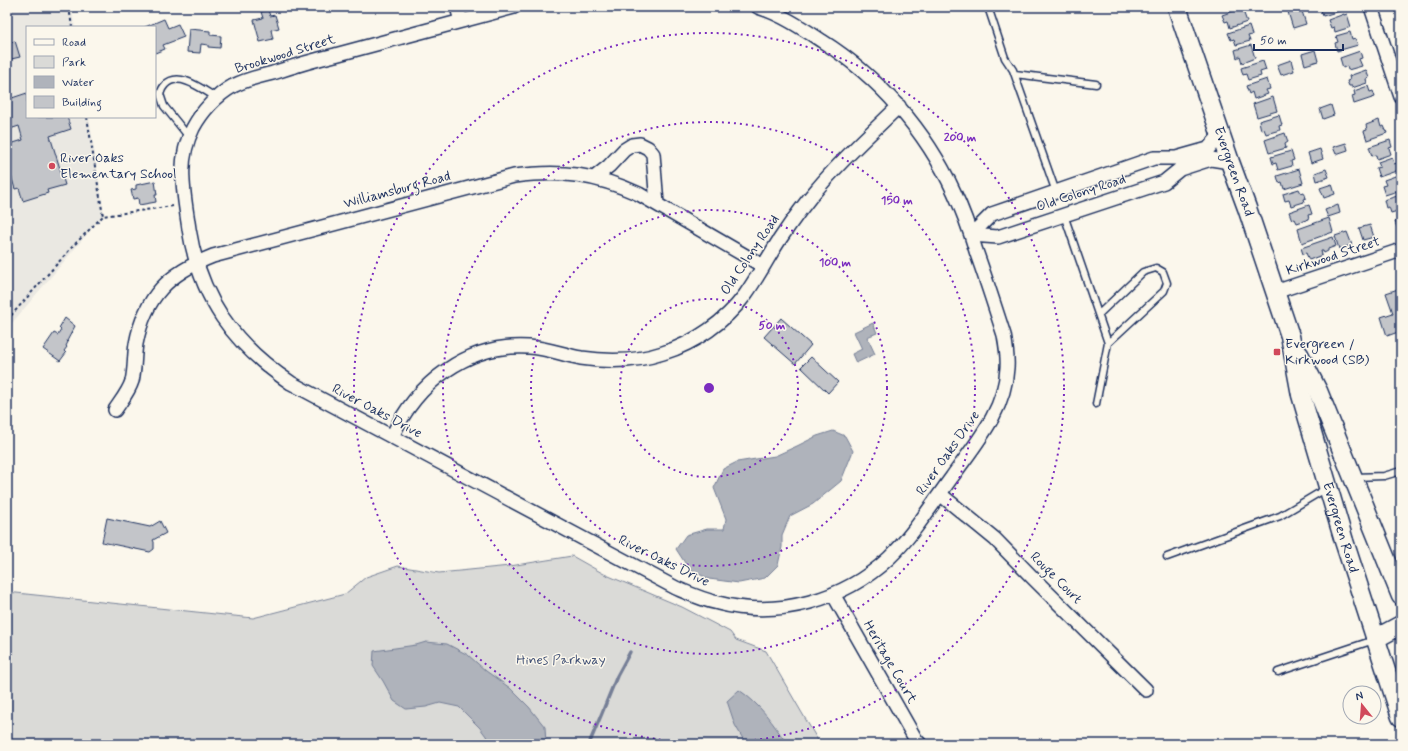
<svg xmlns="http://www.w3.org/2000/svg" width="1408" height="751" font-family="Mynerve,sans-serif">
<style>
.built{fill:#eae8e2}
.green{fill:#dadad7;stroke:#7a849a}
.water{fill:#afb3bb;stroke:#747e96}
.lines{fill:none;stroke-linecap:round;stroke-linejoin:round}
.stream{stroke:#747e96;stroke-width:3.5}
.building{fill:#c3c5c9;stroke:#1b2f5e}
.lane-casing{stroke:#1b2f5e;stroke-width:9}
.street-casing{stroke:#1b2f5e;stroke-width:16}
.secondary-casing{stroke:#1b2f5e;stroke-width:21}
.path{stroke:#1b2f5e;stroke-width:2;stroke-dasharray:3 3;stroke-linecap:butt}
.lane{stroke:#fbf7ec;stroke-width:6}
.street{stroke:#fbf7ec;stroke-width:13}
.secondary{stroke:#fbf7ec;stroke-width:18}
.ring{fill:none;stroke:#7b2cbf;stroke-width:2;stroke-dasharray:2 4}
.poi-dot{fill:#d1495b;stroke:#fbf7ec;stroke-width:1.5}
.labels{text-anchor:middle;dominant-baseline:central;stroke-width:3;stroke-linejoin:round;paint-order:stroke}
.street-label{font-size:14px;fill:#1b2f5e;stroke:#fbf7ec}
.poi-label{font-size:14px;fill:#1b2f5e;stroke:#fbf7ec;text-anchor:start}
.park-label{font-size:14px;fill:#415176;stroke:#fbf7ec}
.centre{fill:#7b2cbf;stroke:#fbf7ec;stroke-width:2}
.ring-label{font-size:12px;text-anchor:middle;font-weight:bold;fill:#7b2cbf;stroke:#fbf7ec;stroke-width:3;stroke-linejoin:round;paint-order:stroke}
</style>
<rect width="100%" height="100%" fill="#fbf7ec"/>
<filter id="ink" filterUnits="userSpaceOnUse"><feTurbulence type="fractalNoise" baseFrequency=".025" numOctaves="2"/><feDisplacementMap in="SourceGraphic" scale="8" xChannelSelector="R" yChannelSelector="G"/><feConvolveMatrix kernelMatrix="1 2 1 2 8 2 1 2 1" color-interpolation-filters="sRGB"/></filter>
<g filter="url(#ink)">
<path class="built" d="M7,7H71L75,27H27V117H89L104,214L7,329Z"/>
<path class="green" d="M572,556L604,574L682,607L730,632L736,640L766,651L820,744H7V592L253,618L345,594L366,577L398,566L439,573L510,566Z"/>
<path class="water" d="M873,323L877,333L867,337L875,354L856,363L852,354L862,349L854,332Z
M833,431L845,436L853,451L841,481L813,504L790,516L782,535V547L778,565L765,578L739,583L709,579L689,569L676,549L686,535L707,529H724L726,519L714,488L723,469L737,462L775,456L797,446L817,436Z
M426,642L447,644L468,655L486,671L510,688L529,707L545,727L546,744H492L480,728L459,707L440,703L426,707L406,709L394,701L383,681L373,666L374,651L416,645Z
M739,690C760,704 773,723 787,744H746L735,725L727,701Z"/>
<g class="lines">
<path class="stream" d="M589,744L602,713L617,676L630,652"/>
</g>
<path class="building" d="M1320,7H1345L1346,9L1323,16Z
M1242,8L1247,22L1230,28L1228,21L1225,22L1222,15Z
M1301,8L1306,24L1293,28L1288,12Z
M268,10L270,16L275,15L279,28L271,30L273,39L260,42L254,20L263,18L261,12Z
M1344,14V15L1347,14L1351,27L1335,32L1334,27L1331,28L1328,20Z
M164,19L168,28L178,24L184,37L163,45L165,49L155,53V27H145Z
M1249,26L1252,35L1248,36L1250,41L1236,45L1234,39L1231,40L1228,33Z
M189,29L210,31V35L221,36L220,48L208,47V45L201,44L200,53L187,52Z
M1350,32L1352,39L1355,38L1358,45L1337,51L1335,43L1338,42L1336,36Z
M15,41L20,57L7,60V43Z
M1251,45L1255,58L1242,63L1240,56L1237,58L1235,50Z
M1315,50L1318,61L1305,65L1302,54Z
M1360,51L1362,58L1359,59L1362,66L1348,70L1347,66L1343,68L1340,58Z
M1291,60L1294,71L1281,75L1277,65Z
M1263,61L1266,70L1260,72L1261,76L1248,80L1246,74L1243,75L1241,68Z
M1366,70L1369,78L1366,79L1367,83L1352,88V86H1349L1347,81L1350,80L1349,76Z
M1267,79L1270,89L1266,90L1268,94L1254,99L1252,92L1249,94L1246,86Z
M7,82L12,98L27,93V117H67L71,129L50,136L65,185L47,190L48,193L23,201L19,188L15,189L7,162V160H9L7,153V145L23,140L19,126L7,130Z
M1368,86L1370,92L1373,91L1375,97L1354,104L1352,96L1355,95L1354,91Z
M1273,97L1277,111L1257,117L1253,104Z
M1331,105L1334,115L1323,119L1320,109Z
M1279,115L1282,125L1279,126L1280,130L1266,134L1264,129L1261,130L1259,121Z
M1379,120L1381,127L1384,126L1387,133L1367,140L1364,131L1367,130L1366,125Z
M1285,133L1288,142L1285,144L1286,148L1269,153L1265,140Z
M1390,140L1392,147L1389,148L1391,154L1377,159L1376,155L1372,156L1369,147Z
M1346,143L1348,150L1336,154L1333,147Z
M1320,149L1323,159L1311,163L1308,153Z
M1291,151L1294,160L1291,161L1292,166L1278,170L1276,163L1273,164L1271,157Z
M1392,157L1394,164L1397,163L1399,170L1379,177L1376,168L1380,167L1378,162Z
M1299,169L1303,183L1284,189L1282,182L1279,183L1277,176Z
M1326,169L1329,177L1317,181L1315,173Z
M1401,174V190L1385,195L1382,186L1386,185L1384,180Z
M155,181L157,195H155L156,202L139,205L138,198L133,199L131,190L136,189V185Z
M1332,184L1335,194L1324,198L1320,188Z
M1299,189L1301,193L1304,192L1306,198L1303,199L1304,202L1291,206L1289,200L1285,201L1283,194Z
M1401,195V210L1391,213L1389,207L1386,208L1384,200Z
M1309,205L1312,214L1308,215L1309,219L1297,223L1295,219L1292,220L1289,212Z
M1338,205L1340,213L1328,217L1325,210Z
M1401,214V229H1400L1399,226L1397,227L1395,222L1398,221L1396,216Z
M1329,218L1333,232L1302,243L1298,229Z
M1370,225L1374,237L1363,240L1359,228Z
M1347,232L1352,245L1339,249L1335,236Z
M1333,237L1336,246L1328,249V251L1324,253L1323,251H1321L1322,255L1309,260L1306,253L1303,254L1301,248Z
M1401,288V331L1387,336L1381,317L1393,313L1386,293Z
M65,318L75,326L67,341L68,342L66,346L67,347L64,351L66,353L60,361L43,349L54,333L58,335L61,330L59,328Z
M781,318L811,345L795,364L764,337Z
M811,357L838,382L828,393L801,367Z
M107,518L150,527L160,521L166,533L153,540L154,542V549L150,552L102,542Z"/>
<g class="lines">
<g class="lane-casing">
<path id="lane" d="M988,7L1005,58L1013,70L1056,192
M1015,74L1096,84
M189,137L164,106L160,94C161,91 163,87 165,85C179,70 203,90 217,98
M1064,215L1108,343L1096,404
M1099,314L1143,272L1156,268L1163,272L1167,283L1164,291L1108,343
M1355,477L1384,476L1401,471
M1167,557L1280,516L1327,488
M1278,672L1374,640"/>
</g>
<g class="street-casing">
<path id="street" d="M457,7L461,21
M514,7C454,23 395,39 335,55C314,60 294,66 273,73C260,76 245,80 233,86C217,95 202,111 193,128C176,162 184,193 189,229C200,298 233,344 291,383L676,588C690,594 703,600 718,603C778,619 844,600 889,558C914,534 932,504 952,477C976,443 1005,411 1007,368C1008,357 1006,346 1004,335C995,307 986,279 976,251C970,231 963,211 954,192C926,131 879,77 822,41C802,28 781,14 758,7
M1371,7L1401,97
M1220,135L1208,149L1176,158H1154L992,214L971,235L998,237L1164,182L1180,169L1211,159L1230,162
M594,178L609,166L624,150L632,145L640,144L648,148L653,154L657,204
M1275,292L1401,250
M115,410C121,401 129,391 132,381C135,369 134,356 136,344C145,296 169,273 213,256L514,176C562,170 595,174 639,194L763,266
M392,437C416,383 468,343 529,347C547,348 564,355 581,358C608,362 636,362 663,353C695,343 725,322 745,295C758,277 768,257 780,239C792,221 804,204 818,188C842,159 871,133 899,106
M940,494L995,539L1033,578L1146,690
M833,594L916,740L920,744"/>
</g>
<g class="secondary-casing">
<g id="secondary">
<path id="s1" d="M1177,7L1230,162L1247,208L1290,336L1301,395L1344,541L1401,717"/>
<path d="M1299,354L1318,391L1401,596"/>
<path d="M1375,639L1401,625"/>
</g>
</g>
<path class="path" d="M69,7L72,27
M87,117L103,216L173,206
M7,320L73,246L103,216"/>
<use href="#lane" class="lane"/>
<use href="#street" class="street"/>
<use href="#secondary" class="secondary"/>
</g>
</g>
<g class="ring">
<circle cx="709" cy="388" r="89"/>
<circle cx="709" cy="388" r="178"/>
<circle cx="709" cy="388" r="266"/>
<circle cx="709" cy="388" r="355"/>
</g>
<g class="poi-dot">
<circle cx="52" cy="166" r="4"/>
<rect x="1273" y="348" width="8" height="8" rx="2"/>
</g>
<g class="labels">
<g class="street-label">
<text transform="translate(285 54) rotate(-17)">Brookwood Street</text>
<text stroke="none"><textPath href="#s1" startOffset="174">Evergreen Road</textPath></text>
<text transform="translate(397 190) rotate(-15)">Williamsburg Road</text>
<text transform="translate(1081 193) rotate(-18)">Old Colony Road</text>
<text transform="translate(750 255) rotate(-56)">Old Colony Road</text>
<text transform="translate(1333 256) rotate(-18)">Kirkwood Street</text>
<text transform="translate(377 411) rotate(28)">River Oaks Drive</text>
<text transform="translate(948 453) rotate(-55)">River Oaks Drive</text>
<text stroke="none"><textPath href="#s1" startOffset="546">Evergreen Road</textPath></text>
<text transform="translate(664 561) rotate(26)">River Oaks Drive</text>
<text transform="translate(1056 578) rotate(45)">Rouge Court</text>
<text transform="translate(890 662) rotate(60)">Heritage Court</text>
</g>
<g class="poi-label">
<text x="60" y="158">River Oaks<tspan x="60" dy="16">Elementary School</tspan></text>
<text x="1285" y="344">Evergreen /<tspan x="1285" dy="16">Kirkwood (SB)</tspan></text>
</g>
<g class="park-label">
<text x="561" y="660">Hines Parkway</text>
</g>
</g>
<circle cx="709" cy="388" r="6" class="centre"/>
<g class="ring-label">
<text x="960" y="141">200 m</text>
<text x="897" y="204">150 m</text>
<text x="835" y="266">100 m</text>
<text x="772" y="329">50 m</text>
</g>
<rect width="1408" height="751" fill="none" stroke="#fbf7ec" stroke-width="24"/>
<rect x="12" y="12" width="1384" height="727" fill="none" stroke="#1b2f5e" stroke-width="1.5" filter="url(#ink)"/>
<rect x="26" y="26" width="130" height="92" fill="#fbf7ec" stroke="#a1a7b3"/>
<rect x="34" y="39" width="20" height="6" fill="#fbf7ec" stroke="#a1a7b3"/>
<text x="62" y="46" font-size="12" fill="#1b2f5e">Road</text>
<rect x="34" y="56" width="20" height="12" fill="#dadad7" stroke="#a1a7b3"/>
<text x="62" y="66" font-size="12" fill="#1b2f5e">Park</text>
<rect x="34" y="76" width="20" height="12" fill="#afb3bb" stroke="#a1a7b3"/>
<text x="62" y="86" font-size="12" fill="#1b2f5e">Water</text>
<rect x="34" y="96" width="20" height="12" fill="#c3c5c9" stroke="#a1a7b3"/>
<text x="62" y="106" font-size="12" fill="#1b2f5e">Building</text>
<g transform="translate(1362 705) rotate(343)"><circle r="19" fill="#fbf7ec" stroke="#a1a7b3"/>
<path d="M0-3L7 15L0 10L-7 15Z" fill="#d1495b"/>
<text y="-6" font-size="11" font-weight="bold" text-anchor="middle" fill="#1b2f5e">N</text>
</g>
<path d="M1254 44v6h89v-6" fill="none" stroke="#1b2f5e" stroke-width="2"/>
<text x="1260" y="44" font-size="12" fill="#1b2f5e" stroke="#fbf7ec" stroke-width="3" paint-order="stroke">50 m</text>
</svg>
